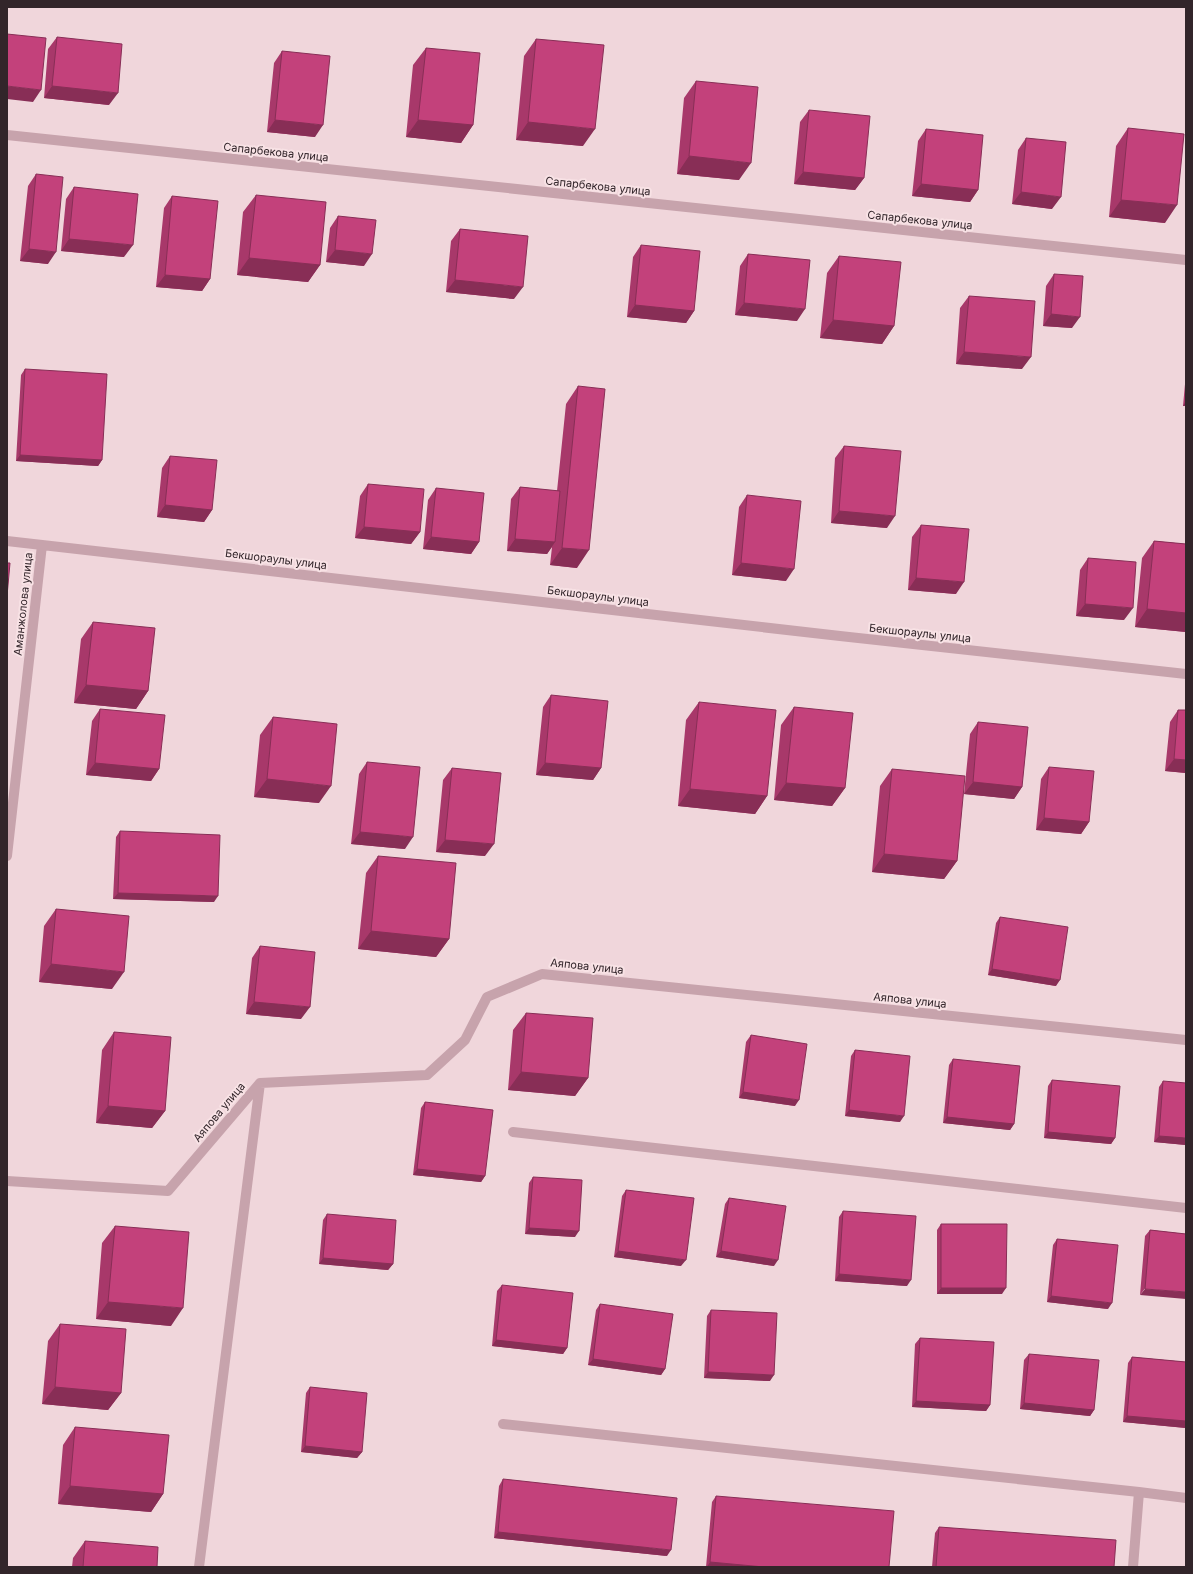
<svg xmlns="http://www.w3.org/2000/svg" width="1193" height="1574" font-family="Inter,sans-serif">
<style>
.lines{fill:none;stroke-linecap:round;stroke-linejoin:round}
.minor{stroke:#c7a3ac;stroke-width:10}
.wall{fill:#a8386a}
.shaded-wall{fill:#882e56}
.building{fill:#c3417b;stroke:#882e56}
.labels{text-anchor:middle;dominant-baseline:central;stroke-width:4;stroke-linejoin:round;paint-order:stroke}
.street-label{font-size:11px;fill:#32252a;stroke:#f8e2e5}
</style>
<rect width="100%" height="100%" fill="#f0d6db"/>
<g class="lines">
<path class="minor" d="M7,135L1186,260
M7,541L840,636L1186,674
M7,856L42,545
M513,1132L1186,1208
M7,1181L168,1191L260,1083L427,1075L465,1040L487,997L542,974L1186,1040
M503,1424L1139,1492
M199,1567L260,1083
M1133,1567L1139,1492L1186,1498"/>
</g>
<path class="wall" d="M57,37L109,105L44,98L48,49Z
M536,39L583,146L516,140L524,56Z
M426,48L473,125L461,143L406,137L413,65Z
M282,51L315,137L267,132L274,63Z
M696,81L739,180L677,174L684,98Z
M809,110L864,178L855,190L794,184L800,122Z
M1128,128L1165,223L1109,217L1116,146Z
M926,129L978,190L970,202L912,196L918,141Z
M1026,138L1052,209L1012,204L1018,150Z
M36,174L48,264L20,261L28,186Z
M74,187L124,257L61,251L66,199Z
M256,195L320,265L308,282L237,275L243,212Z
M172,196L210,279L202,291L156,287L164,208Z
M338,216L364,266L326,262L330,228Z
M460,229L514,299L446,292L451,241Z
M641,245L694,311L686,323L627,317L633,257Z
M748,254L797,321L735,315L740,266Z
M839,256L894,326L882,344L820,338L827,273Z
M1054,274L1072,328L1043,326L1046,286Z
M969,296L1022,369L956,364L960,308Z
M25,369L102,460L98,466L16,461L21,375Z
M1186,373V406H1183Z
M578,386L577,568L550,565L552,547L547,554L507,551L511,499L520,487L557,491L566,404Z
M844,446L887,528L831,523L835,458Z
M170,456L212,510L204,522L157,517L162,468Z
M368,484L420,532L411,544L355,538L360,496Z
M436,488L479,542L471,554L423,549L428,500Z
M747,495L786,581L732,575L739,507Z
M921,525L956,594L908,590L912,537Z
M1154,541L1186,544V632L1135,627L1142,558Z
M1088,558L1124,620L1076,616L1080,570Z
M93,622L148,691L136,709L74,703L81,639Z
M551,695L601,768L593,780L536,775L543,707Z
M699,702L767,796L755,814L678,806L686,720Z
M794,707L845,788L832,806L774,800L781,725Z
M100,709L159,769L151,781L86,775L92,721Z
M1178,710H1186V773L1165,771L1170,722Z
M273,717L319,803L254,797L260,735Z
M978,722L1022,787L1014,799L964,794L970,734Z
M367,762L405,849L351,844L359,774Z
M1049,767L1089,822L1081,834L1036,830L1041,779Z
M452,768L485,856L436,852L443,780Z
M892,769L957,861L944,879L872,872L880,786Z
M120,831L214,902L113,899L116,837Z
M378,856L449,939L436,957L358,949L366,873Z
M56,909L112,989L39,982L44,926Z
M1000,917L1056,986L988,975L996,923Z
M260,946L301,1019L246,1014L252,958Z
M526,1013L588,1078L575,1096L508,1090L513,1030Z
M114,1032L165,1111L152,1128L96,1123L102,1050Z
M751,1035L795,1106L739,1098L746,1042Z
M855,1050L900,1122L845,1116L851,1056Z
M953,1059L1014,1124L1010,1130L943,1123L949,1065Z
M1052,1080L1115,1138L1111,1144L1044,1138L1048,1086Z
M1163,1081L1186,1145L1154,1142L1159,1087Z
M425,1102L485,1176L481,1182L413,1175L421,1108Z
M533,1177L575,1237L525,1234L529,1183Z
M626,1190L681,1266L614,1257L622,1196Z
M729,1198L774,1266L716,1257L725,1204Z
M843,1211L907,1286L835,1281L839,1217Z
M327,1214L393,1264L388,1270L319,1264L323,1220Z
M941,1224L1002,1294H937V1230Z
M115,1226L171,1326L96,1319L102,1243Z
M1150,1230L1186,1234L1140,1295L1145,1236Z
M1057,1239L1108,1309L1047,1302L1053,1245Z
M502,1285L567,1348L563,1354L492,1346L497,1291Z
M600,1304L665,1369L661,1375L588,1365L596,1310Z
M711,1310L770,1381L704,1378L707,1316Z
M60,1324L121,1393L108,1410L42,1404L48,1341Z
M920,1338L990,1405L986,1411L912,1407L915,1344Z
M1029,1354L1094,1410L1090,1416L1020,1409L1024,1360Z
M1132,1357L1186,1362V1428L1123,1422L1128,1363Z
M310,1387L362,1452L357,1458L301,1452L306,1393Z
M75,1427L163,1494L151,1512L58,1504L63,1445Z
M503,1479L667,1556L494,1538L499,1486Z
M716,1496L889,1567H706L712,1502Z
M939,1527L1114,1567H932L935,1533Z
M85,1541L157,1567H72L73,1558Z"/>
<path class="shaded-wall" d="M7,86L41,90L33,102L7,99Z
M52,86L118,93L109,105L44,98Z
M275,120L323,125L315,137L267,132Z
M418,120L473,125L461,143L406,137Z
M528,122L595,129L583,146L516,140Z
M689,156L751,163L739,180L677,174Z
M803,172L864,178L855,190L794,184Z
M921,184L978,190L970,202L912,196Z
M1021,192L1061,197L1052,209L1012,204Z
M1121,200L1177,205L1165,223L1109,217Z
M69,239L133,245L124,257L61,251Z
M29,249L56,252L48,264L20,261Z
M335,250L372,254L364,266L326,262Z
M249,258L320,265L308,282L237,275Z
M165,275L210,279L202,291L156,287Z
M455,280L523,287L514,299L446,292Z
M744,303L805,309L797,321L735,315Z
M635,305L694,311L686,323L627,317Z
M1051,314L1080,317L1072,328L1043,326Z
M833,320L894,326L882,344L820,338Z
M964,352L1031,357L1022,369L956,364Z
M1186,401V406H1183Z
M20,455L102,460L98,466L16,461Z
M165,505L212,510L204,522L157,517Z
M839,511L895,516L887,528L831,523Z
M364,527L420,532L411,544L355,538Z
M431,537L479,542L471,554L423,549Z
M515,539L555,542L547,554L507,551Z
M562,548L589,550L577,568L550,565Z
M741,563L794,569L786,581L732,575Z
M916,578L964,582L956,594L908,590Z
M1085,604L1133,608L1124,620L1076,616Z
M1147,609L1186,613V632L1135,627Z
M86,685L148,691L136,709L74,703Z
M1174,759L1186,760V773L1165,771Z
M95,763L159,769L151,781L86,775Z
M545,763L601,768L593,780L536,775Z
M267,779L331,786L319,803L254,797Z
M973,782L1022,787L1014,799L964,794Z
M786,783L845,788L832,806L774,800Z
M690,789L767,796L755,814L678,806Z
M1044,818L1089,822L1081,834L1036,830Z
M360,832L413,837L405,849L351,844Z
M445,840L494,844L485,856L436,852Z
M884,854L957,861L944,879L872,872Z
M118,893L218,896L214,902L113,899Z
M371,931L449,939L436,957L358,949Z
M51,964L124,972L112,989L39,982Z
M992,969L1060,980L1056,986L988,975Z
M254,1002L310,1007L301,1019L246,1014Z
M521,1072L588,1078L575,1096L508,1090Z
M743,1092L799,1100L795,1106L739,1098Z
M108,1106L165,1111L152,1128L96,1123Z
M849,1110L904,1116L900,1122L845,1116Z
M947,1117L1014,1124L1010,1130L943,1123Z
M1048,1132L1115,1138L1111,1144L1044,1138Z
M1159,1136L1186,1138V1145L1154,1142Z
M417,1169L485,1176L481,1182L413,1175Z
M529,1228L579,1231L575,1237L525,1234Z
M618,1251L686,1260L681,1266L614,1257Z
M721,1251L778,1260L774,1266L716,1257Z
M323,1258L393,1264L388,1270L319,1264Z
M839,1274L911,1280L907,1286L835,1281Z
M941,1288H1006L1002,1294H937Z
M1145,1289L1186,1292V1299L1140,1295Z
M1051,1296L1112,1303L1108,1309L1047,1302Z
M108,1302L183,1308L171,1326L96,1319Z
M496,1340L567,1348L563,1354L492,1346Z
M593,1359L665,1369L661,1375L588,1365Z
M708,1372L774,1375L770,1381L704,1378Z
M55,1387L121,1393L108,1410L42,1404Z
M916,1401L990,1405L986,1411L912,1407Z
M1024,1403L1094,1410L1090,1416L1020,1409Z
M1127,1416L1186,1421V1428L1123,1422Z
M305,1446L362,1452L357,1458L301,1452Z
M70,1486L163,1494L151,1512L58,1504Z
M498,1532L671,1550L667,1556L494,1538Z
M710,1562L764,1567H707Z"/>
<path class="building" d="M7,34L46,38L41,90L7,86Z
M57,37L122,44L118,93L52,86Z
M536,39L604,45L595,129L528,122Z
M426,48L480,53L473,125L418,120Z
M282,51L330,56L323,125L275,120Z
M696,81L758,87L751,163L689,156Z
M809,110L870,116L864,178L803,172Z
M1128,128L1184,134L1177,205L1121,200Z
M926,129L983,135L978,190L921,184Z
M1026,138L1066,142L1061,197L1021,192Z
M36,174L63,177L56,252L29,249Z
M74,187L138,194L133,245L69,239Z
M256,195L326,202L320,265L249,258Z
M172,196L218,201L210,279L165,275Z
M338,216L376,220L372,254L335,250Z
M460,229L528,236L523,287L455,280Z
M641,245L700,251L694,311L635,305Z
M748,254L810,260L805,309L744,303Z
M839,256L901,262L894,326L833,320Z
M1054,274L1083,276L1080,317L1051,314Z
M969,296L1035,301L1031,357L964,352Z
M25,369L107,374L102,460L20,455Z
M578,386L605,389L589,550L562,548Z
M844,446L901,451L895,516L839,511Z
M170,456L217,460L212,510L165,505Z
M368,484L424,489L420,532L364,527Z
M520,487L560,491L555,542L515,539Z
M436,488L484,493L479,542L431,537Z
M747,495L801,501L794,569L741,563Z
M921,525L969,529L964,582L916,578Z
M1154,541L1186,544V613L1147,609Z
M1088,558L1136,562L1133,608L1085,604Z
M7,563H10L7,596Z
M93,622L155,628L148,691L86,685Z
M551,695L608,701L601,768L545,763Z
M699,702L776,710L767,796L690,789Z
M794,707L853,713L845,788L786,783Z
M100,709L165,715L159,769L95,763Z
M1178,710H1186V760L1174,759Z
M273,717L337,724L331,786L267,779Z
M978,722L1028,727L1022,787L973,782Z
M367,762L420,767L413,837L360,832Z
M1049,767L1094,771L1089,822L1044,818Z
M452,768L501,773L494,844L445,840Z
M892,769L965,776L957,861L884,854Z
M120,831L220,835L218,896L118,893Z
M378,856L456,863L449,939L371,931Z
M56,909L129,916L124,972L51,964Z
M1000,917L1068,927L1060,980L992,969Z
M260,946L315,952L310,1007L254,1002Z
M526,1013L593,1018L588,1078L521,1072Z
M114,1032L171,1037L165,1111L108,1106Z
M751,1035L807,1044L799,1100L743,1092Z
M855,1050L910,1056L904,1116L849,1110Z
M953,1059L1020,1066L1014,1124L947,1117Z
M1052,1080L1120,1086L1115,1138L1048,1132Z
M1163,1081L1186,1083V1138L1159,1136Z
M425,1102L493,1110L485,1176L417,1169Z
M533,1177L582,1180L579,1231L529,1228Z
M626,1190L694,1198L686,1260L618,1251Z
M729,1198L786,1206L778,1260L721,1251Z
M843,1211L916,1216L911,1280L839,1274Z
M327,1214L396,1220L393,1264L323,1258Z
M941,1224H1007L1006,1288H941Z
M115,1226L189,1232L183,1308L108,1302Z
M1150,1230L1186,1234V1292L1145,1289Z
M1057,1239L1118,1245L1112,1303L1051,1296Z
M502,1285L573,1293L567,1348L496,1340Z
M600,1304L673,1314L665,1369L593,1359Z
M711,1310L777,1313L774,1375L708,1372Z
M60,1324L126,1329L121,1393L55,1387Z
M920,1338L994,1342L990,1405L916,1401Z
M1029,1354L1099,1360L1094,1410L1024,1403Z
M1132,1357L1186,1362V1421L1127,1416Z
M310,1387L367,1393L362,1452L305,1446Z
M75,1427L169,1435L163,1494L70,1486Z
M503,1479L677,1498L671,1550L498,1532Z
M716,1496L894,1511L889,1567H764L710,1562Z
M939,1527L1116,1540L1114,1567H936Z
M85,1541L158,1547L157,1567H83Z"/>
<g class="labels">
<g class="street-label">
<text transform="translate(276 152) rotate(6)">Сапарбекова улица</text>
<text transform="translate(598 186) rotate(6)">Сапарбекова улица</text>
<text transform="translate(920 220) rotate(6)">Сапарбекова улица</text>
<text transform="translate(276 559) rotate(7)">Бекшораулы улица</text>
<text transform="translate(598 596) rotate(7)">Бекшораулы улица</text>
<text transform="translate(23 604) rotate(-84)">Аманжолова улица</text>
<text transform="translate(920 633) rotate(6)">Бекшораулы улица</text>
<text transform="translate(587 966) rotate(6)">Аяпова улица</text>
<text transform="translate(910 1000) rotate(6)">Аяпова улица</text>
<text transform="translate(219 1112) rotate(-50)">Аяпова улица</text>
</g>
</g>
<rect width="1193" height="1574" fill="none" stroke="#32252a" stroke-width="16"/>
</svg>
